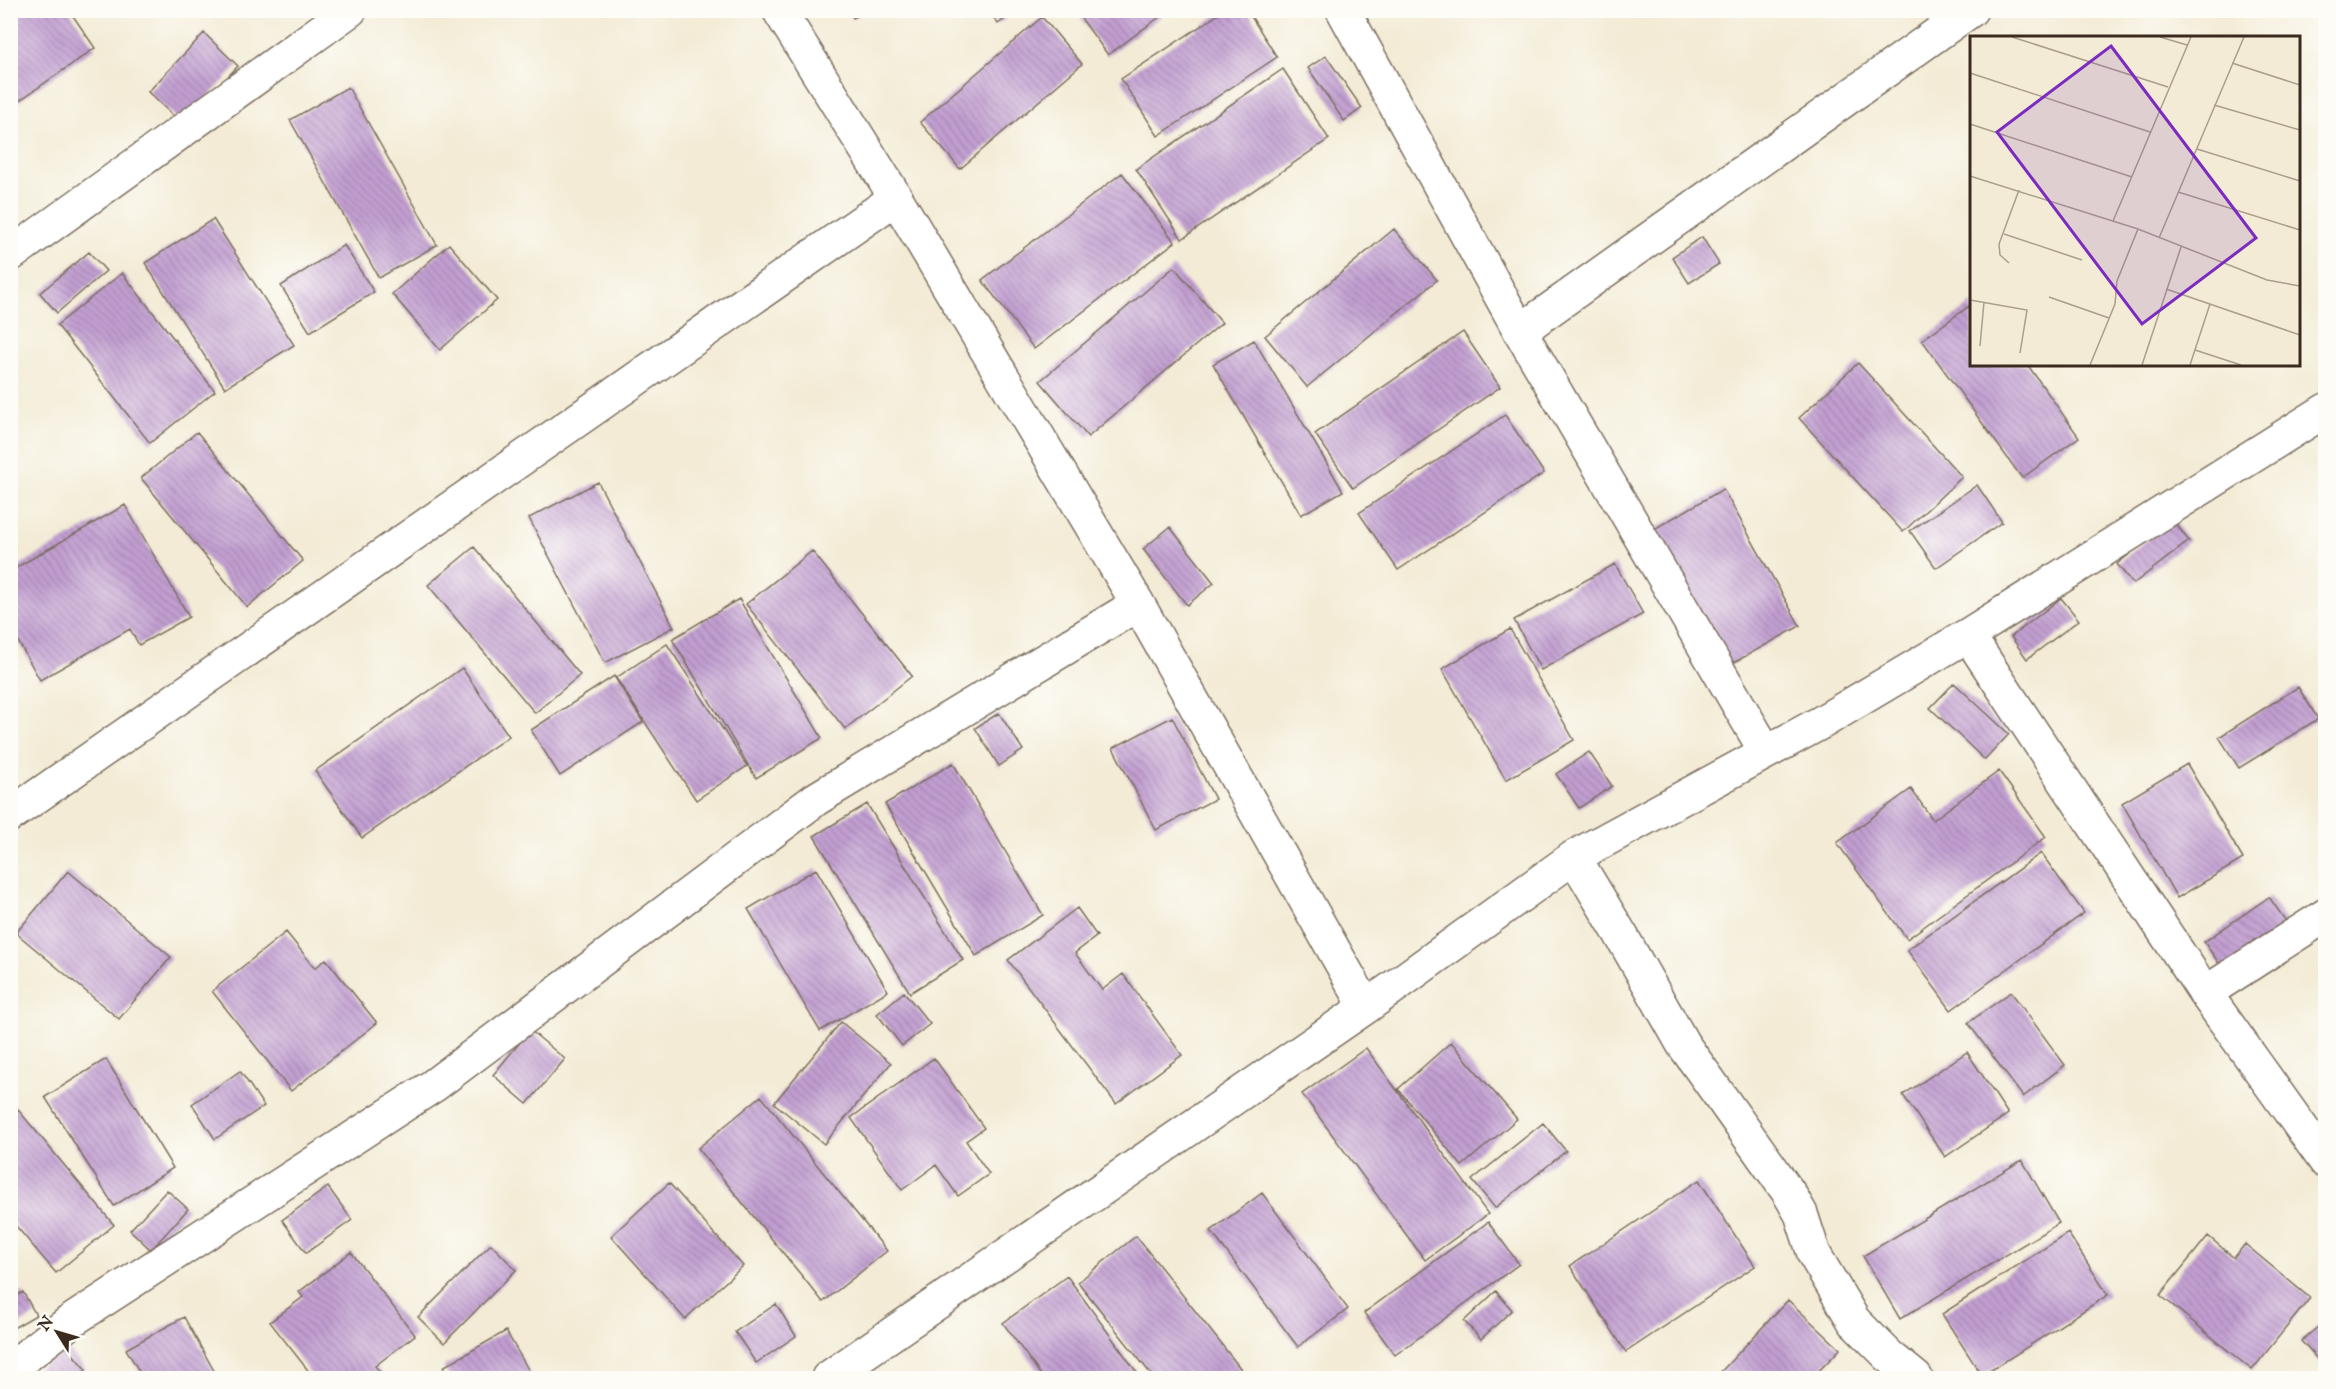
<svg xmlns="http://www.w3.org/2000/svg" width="2336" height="1389" font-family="'IM FELL English',serif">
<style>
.building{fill:url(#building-back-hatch)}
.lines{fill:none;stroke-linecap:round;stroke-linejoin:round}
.street-casing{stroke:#7b6e5e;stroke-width:36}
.street{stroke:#fff;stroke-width:33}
.inset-road{fill:none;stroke:#a99e8c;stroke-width:1.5}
.view{fill:#7b2cbf;fill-opacity:0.15;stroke:#7b2cbf;stroke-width:3}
.inset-edge{fill:none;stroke:#3b2a1e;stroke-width:3}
</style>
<defs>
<pattern id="building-back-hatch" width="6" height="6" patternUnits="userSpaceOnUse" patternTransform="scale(1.5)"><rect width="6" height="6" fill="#c29fd2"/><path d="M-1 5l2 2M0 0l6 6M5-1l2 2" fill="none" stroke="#9f82aa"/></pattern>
</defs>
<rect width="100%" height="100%" fill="#fdfcf7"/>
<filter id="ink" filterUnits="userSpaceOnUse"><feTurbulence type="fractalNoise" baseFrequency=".0167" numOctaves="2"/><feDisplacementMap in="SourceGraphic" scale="12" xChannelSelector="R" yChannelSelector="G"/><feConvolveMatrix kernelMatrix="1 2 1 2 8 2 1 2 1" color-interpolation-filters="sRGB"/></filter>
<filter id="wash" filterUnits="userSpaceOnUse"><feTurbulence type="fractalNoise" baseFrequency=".008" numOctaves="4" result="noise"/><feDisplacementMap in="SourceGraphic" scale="24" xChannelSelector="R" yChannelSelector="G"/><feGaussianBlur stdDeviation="1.35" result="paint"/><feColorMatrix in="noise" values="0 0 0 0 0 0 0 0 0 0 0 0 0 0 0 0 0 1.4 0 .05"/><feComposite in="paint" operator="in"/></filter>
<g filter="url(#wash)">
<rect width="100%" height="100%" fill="#f3ebd5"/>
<g id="blocks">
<path class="building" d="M17,10H69L95,48L10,107V15Z
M850,10H869L853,18Z
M989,10H1017L998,24Z
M1075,10H1169L1108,55Z
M1225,10H1247L1277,57L1158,136L1121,79Z
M1042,17L1082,64L960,169L920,122Z
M204,33L238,66L182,124L148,92Z
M1326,56L1362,108L1344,121L1308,68Z
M1283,69L1329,139L1182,239L1136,169Z
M348,87L437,245L379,278L290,120Z
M1122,173L1175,242L1034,349L982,280Z
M213,219L294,345L225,388L145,263Z
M1394,229L1437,280L1307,387L1265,336Z
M1702,237L1719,264L1689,283L1672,257Z
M449,244L497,300L440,350L392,294Z
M344,245L374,292L310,332L281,286Z
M89,252L106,271L57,313L40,293Z
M1174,267L1222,323L1088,437L1040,381Z
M122,273L215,391L150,443L57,325Z
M1972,304V364H2027L2079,437L2022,478L1922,340Z
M1463,332L1500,387L1353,488L1315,434Z
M1254,340L1343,491L1301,515L1213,364Z
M1858,363L1962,477L1903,532L1799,418Z
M1505,415L1544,473L1398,570L1359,513Z
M197,432L303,561L247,607L141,478Z
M598,482L674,627L605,663L529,518Z
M1977,485L2002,522L1936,568L1910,531Z
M1723,489L1800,626L1726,667L1649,532Z
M125,505L189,617L139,645L130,629L40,680L10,627V571Z
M2173,520L2189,541L2133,584L2117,564Z
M1170,527L1214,583L1187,605L1143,549Z
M474,547L580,675L535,713L428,585Z
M812,551L912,676L845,729L746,604Z
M1615,564L1643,614L1541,670L1514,620Z
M2061,598L2079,620L2027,659L2011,637Z
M739,599L822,738L756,778L672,639Z
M1510,629L1574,740L1506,780L1442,669Z
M667,644L747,766L696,800L616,678Z
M462,668L509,736L362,838L315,771Z
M614,676L643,722L560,776L531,730Z
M1954,683L2009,734L1985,760L1930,708Z
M2298,687L2318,719L2239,768L2219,737Z
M999,713L1023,750L999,766L975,728Z
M1172,717L1215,799L1156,830L1113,748Z
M1589,752L1612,786L1579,808L1556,774Z
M953,763L1043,915L976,956L885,804Z
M2187,764L2243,859L2177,898L2122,803Z
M1999,771L2046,837L1907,939L1837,843L1911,789L1933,820Z
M867,804L963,960L910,993L814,836Z
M2041,853L2084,913L1951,1010L1907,950Z
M816,869L888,991L820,1031L748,909Z
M68,871L171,957L119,1019L16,933Z
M2269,897L2290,927L2225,972L2204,942Z
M1077,908L1097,936L1075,953L1102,990L1123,974L1182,1055L1116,1104L1008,960Z
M286,932L315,968L326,959L377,1023L291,1091L212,991Z
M904,992L930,1024L902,1046L877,1014Z
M2011,992L2065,1065L2023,1097L1968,1023Z
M841,1022L891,1063L824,1144L774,1103Z
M530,1030L565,1059L527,1104L493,1075Z
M1451,1042L1517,1119L1462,1166L1398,1089Z
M1366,1048L1488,1214L1425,1260L1302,1094Z
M1967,1052L2008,1114L1945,1157L1903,1095Z
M934,1058L984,1128L966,1141L989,1174L958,1196L936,1165L902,1190L851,1118Z
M106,1059L173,1168L114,1206L45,1097Z
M240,1071L264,1106L215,1139L192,1104Z
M761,1096L887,1251L823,1302L698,1148Z
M15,1106L114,1225L56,1273L10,1219V1110Z
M1543,1123L1566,1151L1495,1208L1472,1180Z
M2022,1160L2059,1223L1900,1319L1863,1256Z
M1699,1180L1755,1266L1626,1352L1570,1266Z
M669,1183L743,1266L685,1319L611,1236Z
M328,1187L352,1220L306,1253L282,1220Z
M167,1190L188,1209L151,1250L130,1230Z
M1262,1193L1348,1309L1298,1347L1211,1231Z
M1488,1222L1519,1264L1395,1355L1364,1313Z
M2068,1233L2108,1295L1982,1376L1942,1314Z
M1136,1236L1248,1378H1154L1078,1282Z
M2208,1236L2234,1258L2245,1244L2310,1298L2252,1370L2160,1295Z
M491,1244L516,1270L444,1343L418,1317Z
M351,1252L415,1335L375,1366L384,1376L380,1378H314L270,1322L303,1297L299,1292Z
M1067,1276L1141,1378H1043L1003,1323Z
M1496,1291L1512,1310L1481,1339L1464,1321Z
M23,1292L36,1315L10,1330V1299Z
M1788,1300L1840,1349L1812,1378H1715Z
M776,1304L796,1336L756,1363L735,1332Z
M184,1317L218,1378H143L126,1349Z
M2326,1320V1369L2301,1341Z
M506,1331L533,1378H450L443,1367Z
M66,1346L86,1370L76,1378H41L35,1371Z
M1624,1373L1629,1378H1617Z"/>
</g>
</g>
<g filter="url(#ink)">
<use href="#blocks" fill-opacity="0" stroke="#7b6e5e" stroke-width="1.5"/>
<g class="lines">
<g class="street-casing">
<path id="street" d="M779,10L896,198L1138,604L1366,1007
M1343,10L1520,331L1766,752
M10,255L350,10
M1520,331L1971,10
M1968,635L2205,993L2326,1162
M10,815L896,198
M1574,857L1621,935L1683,1044L1789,1193L1801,1214L1814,1254L1854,1321L1889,1356L1916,1378
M2205,993L2326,915
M10,1369L71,1321L433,1086L816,799L1138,604
M828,1378L1366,1007L1574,857L1822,722L1968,635L2326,410"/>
</g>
<use href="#street" class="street"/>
</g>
</g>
<g transform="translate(1970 36)">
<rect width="330" height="330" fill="#f3ebd5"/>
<path class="inset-road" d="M42,1L198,51M190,1L217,9M262,27L330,49M0,37L180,96M244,69L330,94M0,88L162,141M227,113L330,145M0,140L168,193L297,244L330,250M208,156L330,194M143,185L221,1M34,198L112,224M189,202L274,1M39,227L30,219L29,208L49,154M196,253L330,299M79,261L139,282M0,264L57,274L50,317M10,310L14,266M225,314L271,329M120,329L145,268L147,245L168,193M172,329L211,211M220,329L240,268"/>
<path class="view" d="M141,10L286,202L172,288L27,96Z"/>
<rect width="330" height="330" class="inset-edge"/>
</g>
<rect width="2336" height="1389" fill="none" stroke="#fdfcf7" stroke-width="36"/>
<g transform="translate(57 1332) rotate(307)" stroke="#fdfcf7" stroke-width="4.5" paint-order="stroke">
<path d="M0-4.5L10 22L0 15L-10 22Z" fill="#3b2a1e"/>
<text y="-9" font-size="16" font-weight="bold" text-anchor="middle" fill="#3b2a1e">N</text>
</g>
</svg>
